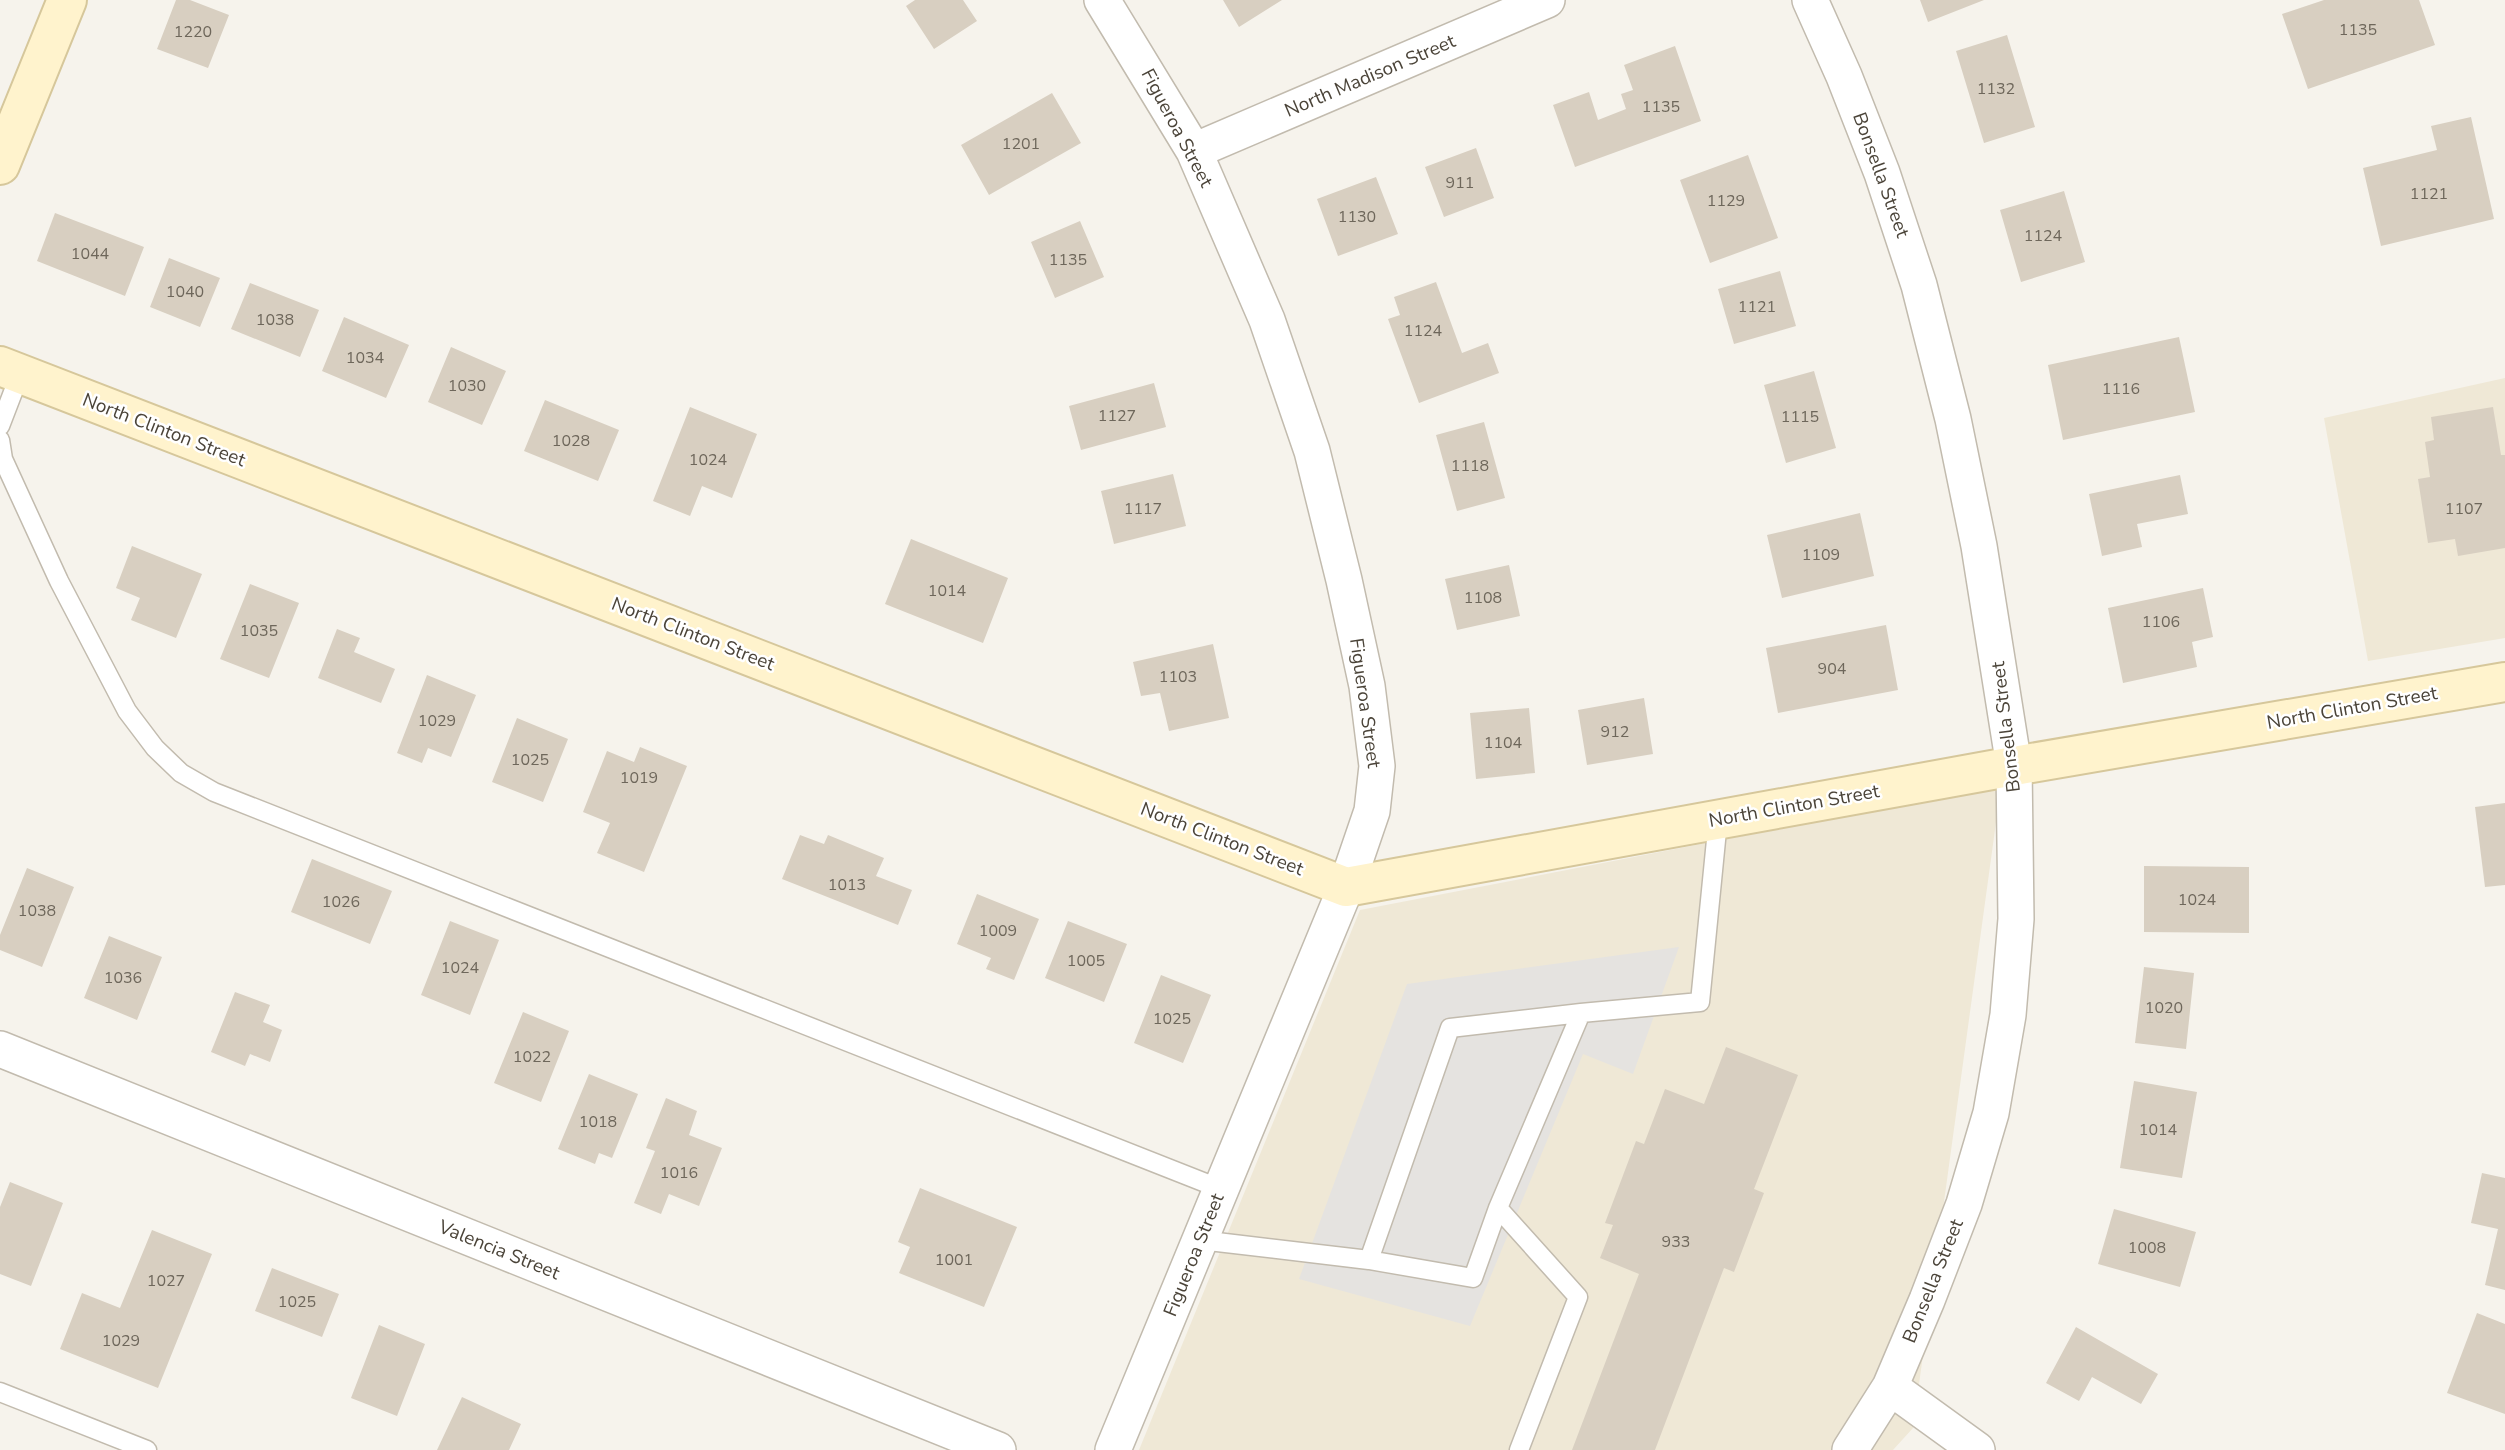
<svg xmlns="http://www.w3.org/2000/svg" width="2505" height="1450" font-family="'Nunito Sans',sans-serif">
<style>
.education{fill:#efe8d6}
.parking{fill:#e5e3e0}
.building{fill:#d8cfc1}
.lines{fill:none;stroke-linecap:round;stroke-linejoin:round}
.lane-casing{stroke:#c2bbae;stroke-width:21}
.street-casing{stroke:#c2bbae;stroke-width:38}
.secondary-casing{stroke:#d6c79b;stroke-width:42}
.lane{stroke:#fff;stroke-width:18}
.street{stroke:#fff;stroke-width:35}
.secondary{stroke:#fff3cd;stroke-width:38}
.labels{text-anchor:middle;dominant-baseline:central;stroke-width:5;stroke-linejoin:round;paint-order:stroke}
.number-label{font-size:16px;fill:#6e675b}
.street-label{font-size:19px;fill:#4b4439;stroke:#fff}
</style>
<rect width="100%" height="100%" fill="#f6f3ec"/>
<path class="education" d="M2505,378V638L2368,661L2324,418Z
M2001,786L1913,1428L1893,1450H1139L1360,910Z"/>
<path class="parking" d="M1679,947L1633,1074L1583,1054L1470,1326L1299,1279L1407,984Z"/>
<path class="building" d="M176,0H190L229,15L208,68L157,49Z
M915,0H963L977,21L934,49L906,6Z
M1223,0H1282L1239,27Z
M1920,0H1984L1928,22Z
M2324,0H2419L2435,45L2308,89L2282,14Z
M2007,35L2035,127L1984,143L1956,51Z
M1675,46L1701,121L1575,167L1553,105L1589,92L1598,120L1626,109L1621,94L1633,90L1624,65Z
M1052,93L1081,143L989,195L961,145Z
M2471,117L2494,219L2381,246L2363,168L2437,150L2431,126Z
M1476,148L1494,198L1444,217L1425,167Z
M1748,155L1778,238L1710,263L1680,180Z
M1376,177L1398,234L1338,256L1317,199Z
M2064,191L2085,262L2021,282L2000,210Z
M55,213L144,247L125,296L37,261Z
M1080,221L1104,277L1055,298L1031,242Z
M169,258L220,278L200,327L150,307Z
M1780,271L1796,326L1734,344L1718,289Z
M1436,282L1462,353L1488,343L1499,373L1419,403L1388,319L1400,315L1394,297Z
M250,283L319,310L300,357L231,329Z
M344,317L409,345L386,398L322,371Z
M2179,337L2195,412L2063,440L2048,365Z
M451,347L506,371L482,425L428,402Z
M1814,371L1836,448L1786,463L1764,385Z
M1154,383L1166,427L1081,450L1069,406Z
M545,400L619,430L598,481L524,451Z
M690,407L757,434L732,498L702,486L690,516L653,501Z
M2493,407L2501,455H2505V548L2458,556L2455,539L2428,543L2418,479L2430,477L2425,442L2434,440L2431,417Z
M1484,422L1505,498L1457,511L1436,435Z
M1173,474L1186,526L1114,544L1101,491Z
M2180,475L2188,514L2137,524L2142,547L2102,556L2089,494Z
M1860,513L1874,576L1782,598L1767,535Z
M911,539L1008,578L983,643L885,604Z
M132,546L202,574L176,638L131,620L140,598L116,588Z
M1509,565L1520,616L1457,630L1445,579Z
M250,584L299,603L269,678L220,659Z
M2203,588L2213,637L2192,642L2197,667L2123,683L2108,608Z
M1886,625L1898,690L1778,713L1766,648Z
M337,629L360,638L354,652L395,669L381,703L318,678Z
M1213,644L1229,718L1169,731L1160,693L1141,696L1133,662Z
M427,675L476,695L451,757L428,748L422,763L397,753Z
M1644,698L1653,754L1587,765L1578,710Z
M1529,708L1535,773L1476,779L1470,713Z
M517,718L568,739L543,802L492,782Z
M640,747L687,766L644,872L597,853L610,823L583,812L607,751L634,762Z
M2505,803V885L2485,887L2475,807Z
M800,835L824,844L828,835L884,858L876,876L912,890L898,925L782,879Z
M312,859L392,891L370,944L291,912Z
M2144,866L2249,867V933L2144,932Z
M27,868L74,887L42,967L0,950V935Z
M977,894L1039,919L1014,980L986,969L991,958L957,944Z
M450,921L499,940L470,1015L421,995Z
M1068,921L1127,944L1104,1002L1045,978Z
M109,936L162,957L137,1020L84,998Z
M2144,967L2194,973L2186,1049L2135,1043Z
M1161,975L1211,995L1183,1063L1134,1043Z
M235,992L270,1005L263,1022L282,1030L270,1062L250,1054L245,1066L211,1052Z
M523,1012L569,1031L541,1102L494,1083Z
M1726,1047L1798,1075L1754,1189L1764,1193L1734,1272L1724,1268L1655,1450H1572L1639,1274L1600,1258L1613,1225L1605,1223L1636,1141L1644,1144L1665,1089L1704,1104Z
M589,1074L638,1094L612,1158L599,1153L595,1164L558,1149Z
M2134,1081L2197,1092L2182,1178L2120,1168Z
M666,1098L697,1111L689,1135L722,1148L699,1206L669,1194L661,1214L634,1203L655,1151L646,1148Z
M2482,1173L2505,1178V1290L2485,1285L2498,1229L2471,1223Z
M10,1182L63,1203L31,1286L0,1274V1207Z
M920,1188L1017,1227L984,1307L899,1273L910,1247L898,1242Z
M2114,1209L2196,1232L2180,1287L2098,1264Z
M152,1230L212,1254L158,1388L60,1349L82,1293L120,1308Z
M272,1268L339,1294L322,1337L255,1311Z
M2477,1313L2505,1324V1414L2447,1393Z
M379,1325L425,1344L397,1416L351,1398Z
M2076,1327L2158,1374L2141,1404L2092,1377L2079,1401L2046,1383Z
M462,1397L521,1424L509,1450H437Z"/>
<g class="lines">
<g class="lane-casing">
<path id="lane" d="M0,426L20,374
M0,440L3,459L59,581L127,711L155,748L181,773L214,792L1221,1189
M1498,1208L1578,1297L1519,1450
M1200,1240L1369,1260L1473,1278L1498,1208L1581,1013
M1369,1260L1450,1028L1581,1013L1700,1002L1718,820
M0,1392L147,1450"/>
</g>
<g class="street-casing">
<path id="street" d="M1102,0L1194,151L1267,320L1312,451L1344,580L1367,686L1377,766L1372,811L1346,887L1113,1450
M1810,0L1844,76L1882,173L1919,285L1953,419L1979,546L2014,766L2016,919L2008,1015L1991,1113L1964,1204L1927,1300L1890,1387L1850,1450
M1194,151L1547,0
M0,1049L998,1450
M1890,1387L1977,1450"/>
</g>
<g class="secondary-casing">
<path id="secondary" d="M0,165L67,0
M0,366L1346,887L2014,766L2505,682"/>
</g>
<use href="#lane" class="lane"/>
<use href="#street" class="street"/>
<use href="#secondary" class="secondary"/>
</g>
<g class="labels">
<g class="number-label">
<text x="2358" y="30">1135</text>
<text x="193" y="32">1220</text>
<text x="1996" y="89">1132</text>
<text x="1661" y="107">1135</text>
<text x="1021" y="144">1201</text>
<text x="1460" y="183">911</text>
<text x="2429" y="194">1121</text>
<text x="1726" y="201">1129</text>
<text x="1357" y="217">1130</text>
<text x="2043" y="236">1124</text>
<text x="90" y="254">1044</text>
<text x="1068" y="260">1135</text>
<text x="185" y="292">1040</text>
<text x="1757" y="307">1121</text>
<text x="275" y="320">1038</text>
<text x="1423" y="331">1124</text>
<text x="365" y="358">1034</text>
<text x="467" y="386">1030</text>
<text x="2121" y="389">1116</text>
<text x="1117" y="416">1127</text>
<text x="1800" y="417">1115</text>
<text x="571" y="441">1028</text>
<text x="708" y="460">1024</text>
<text x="1470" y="466">1118</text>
<text x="1143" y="509">1117</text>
<text x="2464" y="509">1107</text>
<text x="1821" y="555">1109</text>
<text x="947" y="591">1014</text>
<text x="1483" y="598">1108</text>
<text x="2161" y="622">1106</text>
<text x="259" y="631">1035</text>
<text x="1832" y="669">904</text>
<text x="1178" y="677">1103</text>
<text x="437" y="721">1029</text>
<text x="1615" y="732">912</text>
<text x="1503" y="743">1104</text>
<text x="530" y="760">1025</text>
<text x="639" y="778">1019</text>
<text x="847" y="885">1013</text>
<text x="2197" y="900">1024</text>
<text x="341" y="902">1026</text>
<text x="37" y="911">1038</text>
<text x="998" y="931">1009</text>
<text x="1086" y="961">1005</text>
<text x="460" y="968">1024</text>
<text x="123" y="978">1036</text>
<text x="2164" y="1008">1020</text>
<text x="1172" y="1019">1025</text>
<text x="532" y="1057">1022</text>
<text x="598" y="1122">1018</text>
<text x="2158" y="1130">1014</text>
<text x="679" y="1173">1016</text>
<text x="1676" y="1242">933</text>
<text x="2147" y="1248">1008</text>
<text x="954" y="1260">1001</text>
<text x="166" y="1281">1027</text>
<text x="297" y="1302">1025</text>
<text x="121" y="1341">1029</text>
</g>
<g class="street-label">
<text transform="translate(1370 76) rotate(-23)">North Madison Street</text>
<text transform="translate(1177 128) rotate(62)">Figueroa Street</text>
<text transform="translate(1881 175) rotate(70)">Bonsella Street</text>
<text transform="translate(164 430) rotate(21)">North Clinton Street</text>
<text transform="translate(693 634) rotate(21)">North Clinton Street</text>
<text transform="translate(1365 703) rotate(82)">Figueroa Street</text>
<text transform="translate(2352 708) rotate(-10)">North Clinton Street</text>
<text transform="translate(2006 727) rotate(-97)">Bonsella Street</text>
<text transform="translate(1794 806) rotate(-10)">North Clinton Street</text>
<text transform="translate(1222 839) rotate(21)">North Clinton Street</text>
<text transform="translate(499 1250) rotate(22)">Valencia Street</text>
<text transform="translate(1194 1255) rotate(-68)">Figueroa Street</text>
<text transform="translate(1933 1281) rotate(-68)">Bonsella Street</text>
</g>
</g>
</svg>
